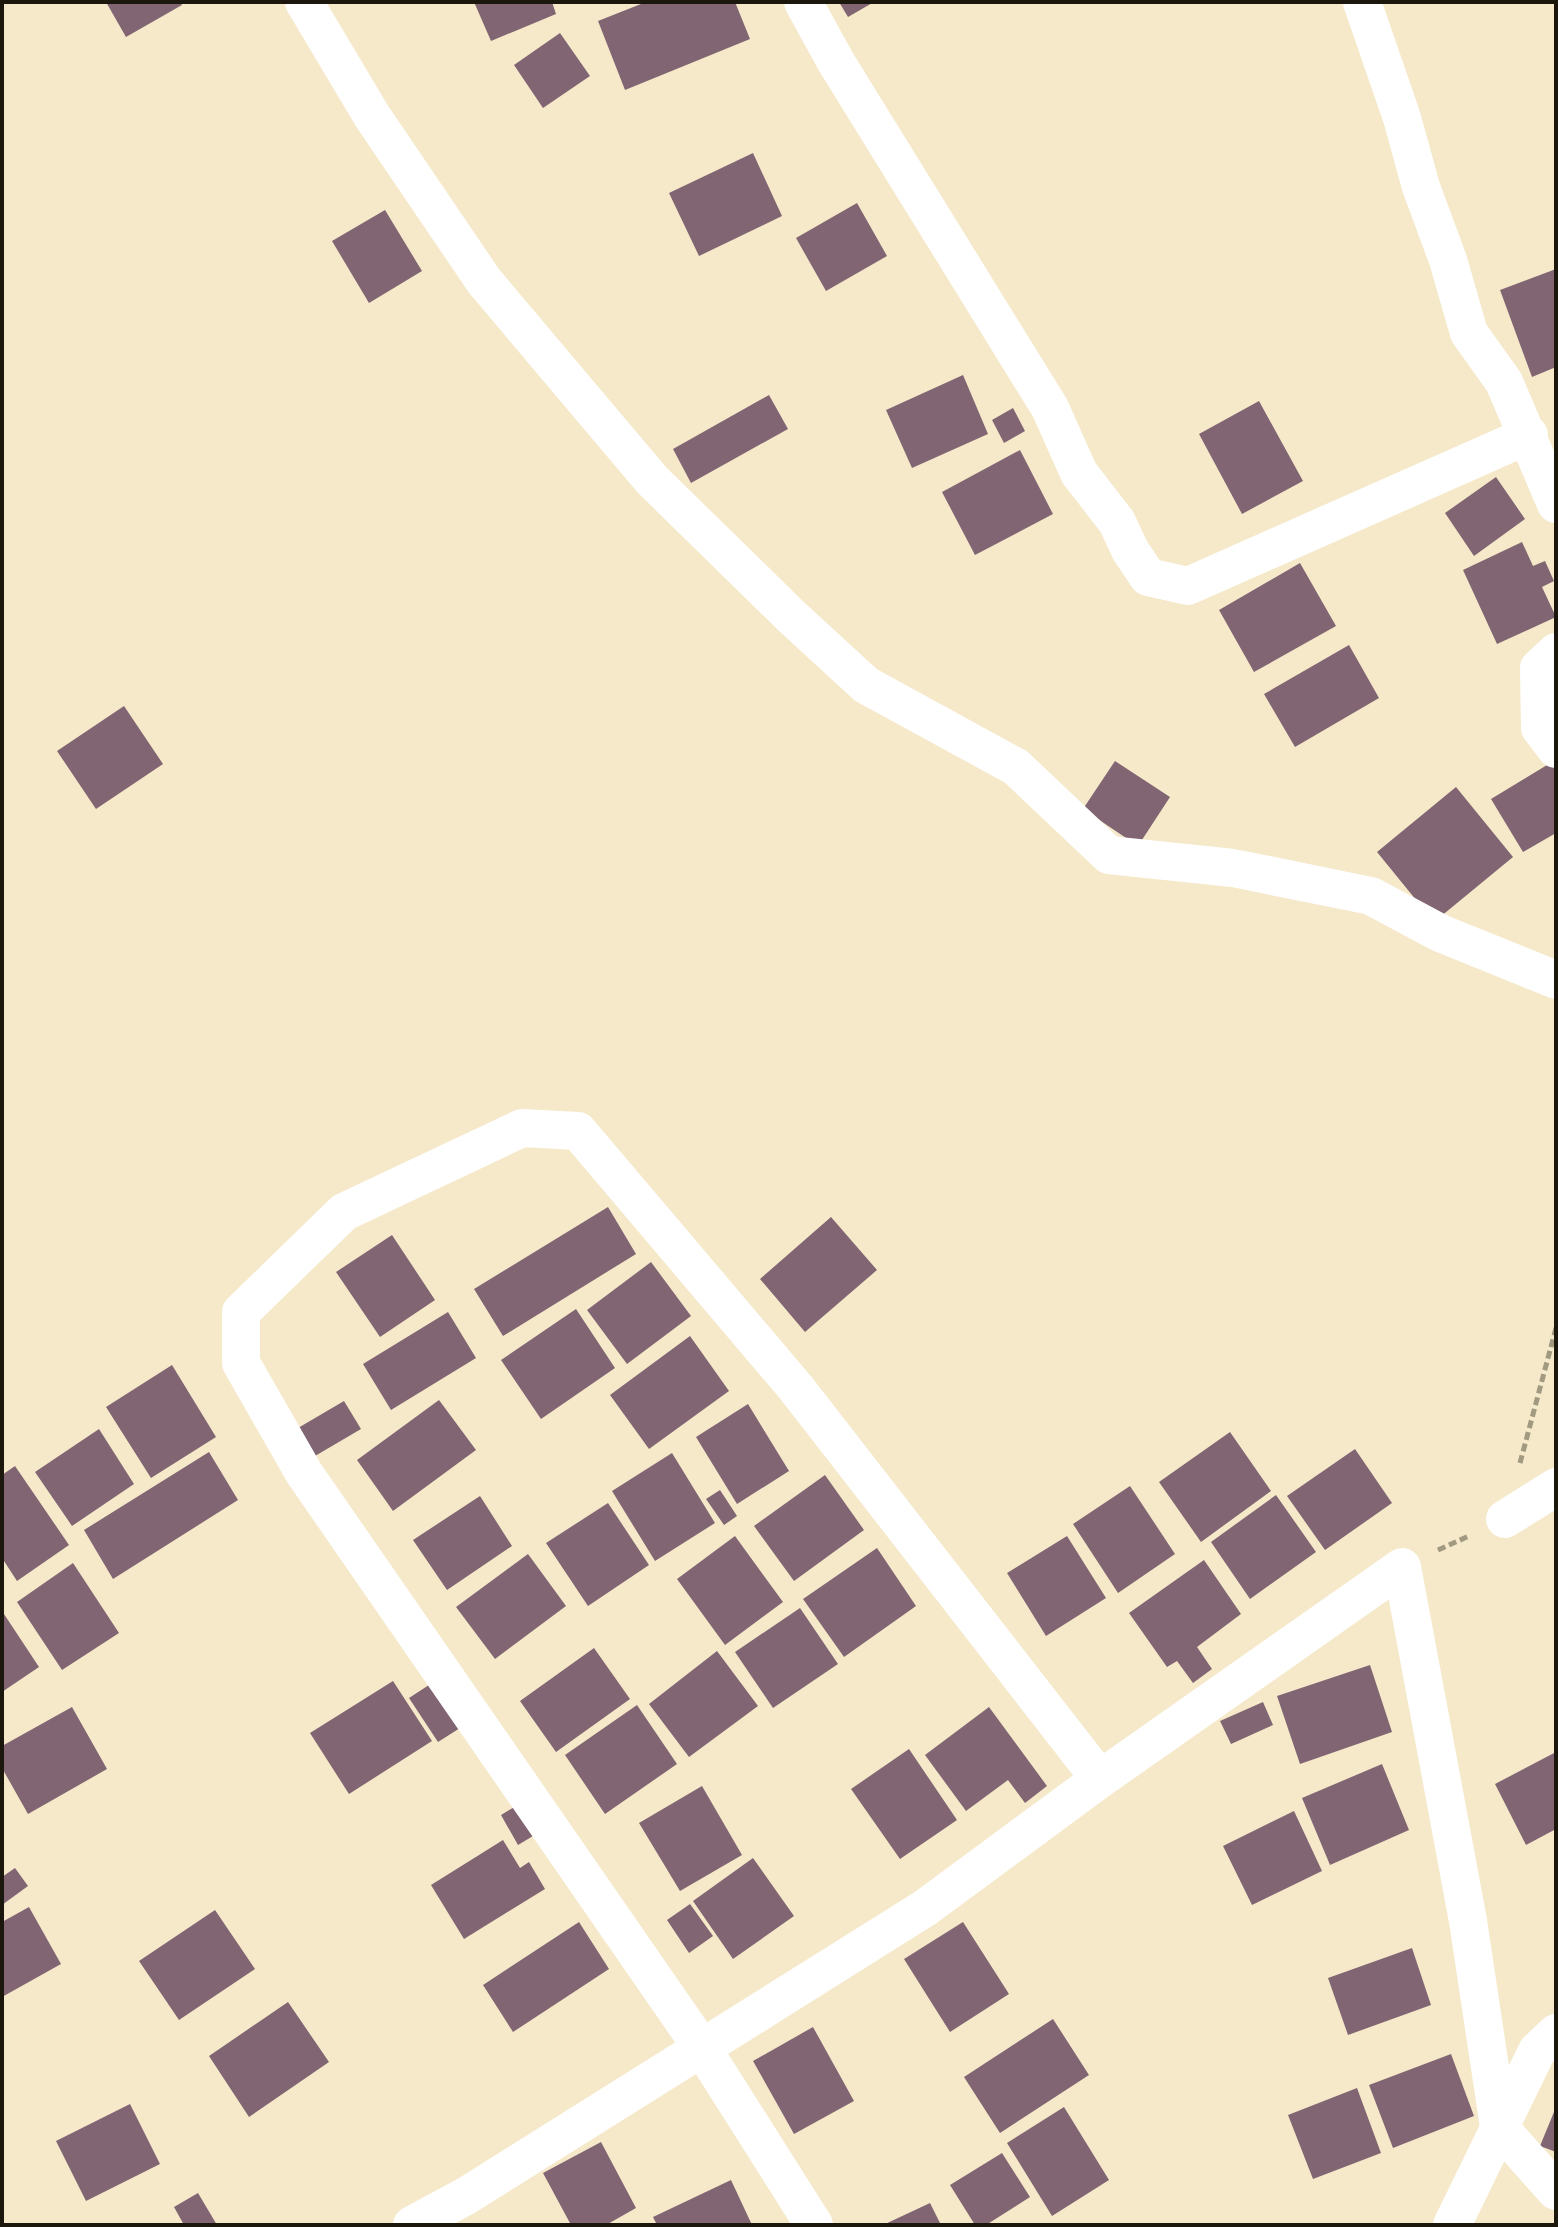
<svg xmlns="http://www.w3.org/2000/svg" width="1558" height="2227" font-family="Ubuntu,sans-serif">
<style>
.building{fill:#816573}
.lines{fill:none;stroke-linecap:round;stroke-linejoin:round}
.path{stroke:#a29981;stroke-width:5;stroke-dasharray:8 4;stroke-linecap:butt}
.minor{stroke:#fff;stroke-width:38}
</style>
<rect width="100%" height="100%" fill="#f5e9ca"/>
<path class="building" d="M106,2H180L182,5L126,37Z
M474,2H552L556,14L491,41Z
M646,2H735L750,39L625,90L598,21Z
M839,2H874L848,17Z
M560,33L590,76L543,108L514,65Z
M753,153L782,216L699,256L669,193Z
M857,203L887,256L826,291L796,238Z
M385,210L422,271L369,303L332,241Z
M1556,269V367L1532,377L1500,290Z
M963,375L988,434L912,468L886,410Z
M769,395L788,429L691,483L673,449Z
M1259,401L1303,481L1242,514L1199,434Z
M1013,408L1025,431L1004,443L992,420Z
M1020,450L1053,514L975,555L942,492Z
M1496,477L1525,519L1474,556L1445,513Z
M1522,542L1533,566L1545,561L1554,581L1542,587L1556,617L1497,644L1463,570Z
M1300,563L1336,626L1254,672L1219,610Z
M1349,645L1379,698L1295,747L1264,694Z
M124,706L163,764L96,809L57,751Z
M1115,761L1170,797L1138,846L1083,809Z
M1552,762L1556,769V833L1523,852L1491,799Z
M1456,787L1513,857L1434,922L1377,852Z
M608,1207L636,1254L503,1336L474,1289Z
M831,1217L877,1270L805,1332L760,1279Z
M392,1235L435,1300L380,1337L336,1272Z
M651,1262L691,1316L627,1364L587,1310Z
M576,1309L615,1368L541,1419L501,1360Z
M448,1312L476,1358L391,1410L363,1364Z
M690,1336L729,1391L649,1449L610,1395Z
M172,1365L216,1437L151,1478L106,1407Z
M439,1400L476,1450L393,1511L357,1460Z
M344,1401L361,1429L315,1456L298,1428Z
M748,1404L789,1471L737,1504L696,1437Z
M99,1429L134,1484L72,1526L35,1472Z
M1230,1432L1271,1491L1201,1542L1159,1482Z
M1355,1449L1392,1503L1325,1550L1287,1496Z
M209,1452L238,1500L113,1579L84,1530Z
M672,1453L715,1523L655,1561L612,1491Z
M15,1466L69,1545L17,1581L2,1558V1475Z
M825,1475L864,1530L794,1581L754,1526Z
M1130,1486L1175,1554L1118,1593L1073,1524Z
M720,1490L737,1516L724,1525L706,1499Z
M1276,1495L1316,1552L1250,1599L1211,1542Z
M480,1496L512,1546L447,1590L413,1540Z
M608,1503L649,1565L588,1606L546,1543Z
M735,1536L783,1602L725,1645L677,1579Z
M1067,1536L1106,1598L1046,1636L1007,1573Z
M877,1548L916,1606L844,1657L803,1599Z
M528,1554L566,1606L495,1659L456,1607Z
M1204,1560L1241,1614L1197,1647L1212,1669L1193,1683L1177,1661L1167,1667L1129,1613Z
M73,1563L119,1633L62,1670L17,1602Z
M800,1608L838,1664L773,1708L735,1652Z
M2,1611L39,1667L2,1692Z
M594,1648L630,1699L556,1752L520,1701Z
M717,1651L758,1706L689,1757L649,1704Z
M1370,1665L1392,1732L1300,1764L1277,1696Z
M393,1681L432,1741L349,1794L310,1733Z
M432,1683L460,1728L438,1742L409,1698Z
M1263,1702L1273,1725L1231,1744L1220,1721Z
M637,1705L677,1764L605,1814L565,1755Z
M72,1707L107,1769L28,1814L2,1768V1746Z
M989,1707L1047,1786L1025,1803L1008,1780L966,1811L925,1755Z
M909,1749L957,1820L900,1859L851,1789Z
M1556,1752V1829L1526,1845L1495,1784Z
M1382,1764L1409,1830L1330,1865L1302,1798Z
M702,1786L742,1855L680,1891L639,1823Z
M521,1803L538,1833L518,1845L501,1815Z
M1294,1811L1322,1871L1252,1905L1223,1846Z
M503,1840L520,1868L529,1862L545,1889L464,1939L431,1885Z
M753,1858L794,1916L733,1959L693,1901Z
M15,1868L28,1886L2,1905V1877Z
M690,1904L713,1936L689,1953L667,1920Z
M29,1907L61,1964L2,1997V1922Z
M215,1910L255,1969L179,2020L139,1961Z
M579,1922L609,1969L513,2032L483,1985Z
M963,1922L1009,1994L950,2032L904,1959Z
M1412,1948L1431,2005L1348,2035L1328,1978Z
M288,2002L329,2062L249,2117L209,2056Z
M1053,2019L1089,2075L1000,2133L964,2077Z
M813,2027L854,2101L794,2134L753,2061Z
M1451,2054L1474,2116L1393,2148L1369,2085Z
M1357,2088L1381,2153L1313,2179L1288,2115Z
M130,2104L160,2164L86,2201L56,2141Z
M1064,2107L1109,2180L1052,2216L1007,2143Z
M1556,2107V2152L1540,2146Z
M601,2142L636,2208L606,2225H571L543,2173Z
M1002,2153L1030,2197L986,2225H975L950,2185Z
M731,2180L752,2225H657L653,2217Z
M198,2193L217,2225H184L174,2207Z
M930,2203L941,2225H883Z"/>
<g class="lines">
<path class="path" d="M1520,1463L1556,1328
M1438,1550L1469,1536"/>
<path class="minor" d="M304,2L372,116L484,281L652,480L792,617L866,685L1016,767L1109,855L1233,868L1371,896L1440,933L1556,980
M803,2L836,62L1050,408L1079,473L1117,522L1130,550L1148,577L1188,586L1529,435
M1362,2L1402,118L1421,187L1448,260L1469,333L1504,382L1556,504
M1556,652L1539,668L1540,728L1556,749
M1505,1519L1556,1487
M412,2225L466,2196L925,1908L1100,1779L1402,1567L1468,1921L1499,2127L1556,2191
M814,2225L702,2048L304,1473L241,1363V1312L344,1212L522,1128L578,1131L796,1388L1100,1779
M1452,2225L1537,2051L1556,2033"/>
</g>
<rect width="1558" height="2227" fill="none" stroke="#1b170c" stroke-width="8"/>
</svg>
